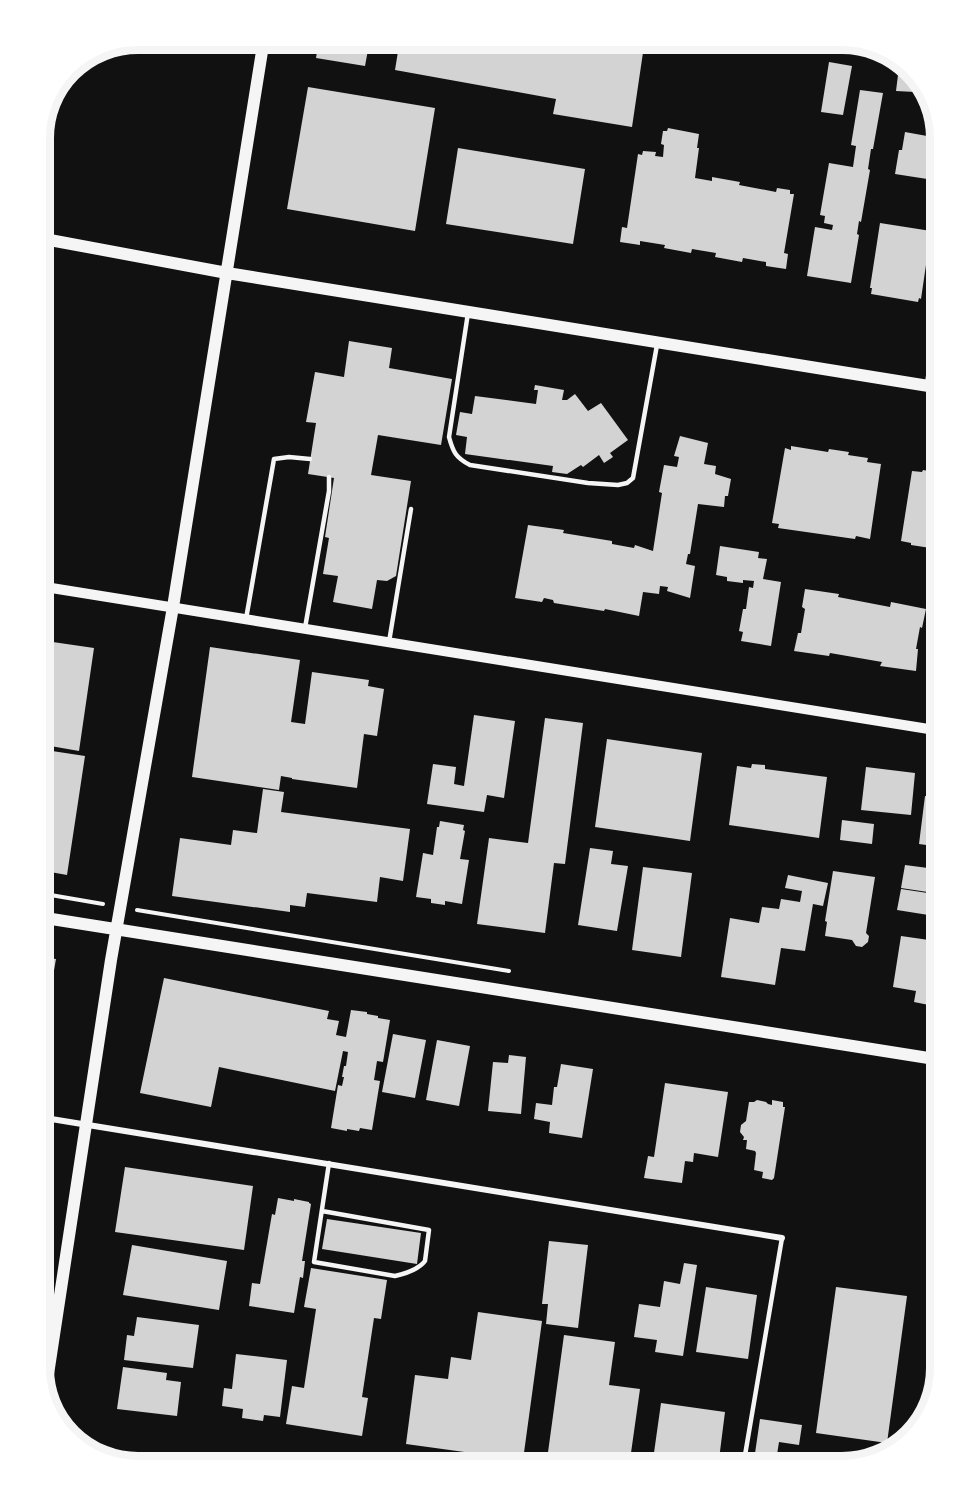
<svg xmlns="http://www.w3.org/2000/svg" width="980" height="1506" font-family="Commissioner,sans-serif">
<style>
.building{fill:#d3d3d3}
.lines{fill:none;stroke-linecap:round;stroke-linejoin:round}
.path{stroke:#f5f5f5;stroke-width:4}
.service{stroke:#f5f5f5;stroke-width:4.5}
.minor{stroke:#f5f5f5;stroke-width:6}
.tertiary{stroke:#f5f5f5;stroke-width:10}
.secondary{stroke:#f5f5f5;stroke-width:12}
.rim{fill:none;stroke:#f5f5f5;stroke-width:8}
</style>
<rect width="100%" height="100%" fill="#111"/>
<path class="building" d="M319,39H370L365,66L316,58Z
M400,39H645L632,127L553,114L556,99L395,70Z
M900,59L926,88L925,95L915,94V92L896,91Z
M829,62L852,66L843,115L821,112Z
M308,87L435,108L415,231L287,209Z
M860,90L883,93L873,149H871L868,169L870,170L861,222L859,221L857,234L859,235L851,283L807,276L815,227L832,230L833,225L824,223L825,216L820,215L829,163L853,167L856,146L851,145Z
M932,102L941,138V179L940,181L895,174L899,150H902L905,132L927,136Z
M668,128L699,134L697,148H699L695,178L712,181V177L740,182L739,185L776,192L777,188L790,190V194H794L784,253L788,254L786,269L766,266V262L743,258L742,262L715,257L716,253L692,249L691,253L664,248L665,245L640,241V245L620,242L622,227L627,228L638,154L642,155L643,151L656,152L655,156L663,157L664,145L661,144L663,131H667Z
M458,148L585,169L573,244L446,224Z
M880,223L931,231L921,299L919,298L918,302L871,294L872,288H870Z
M349,341L392,348L389,368L452,379L441,445L378,435L371,475L411,481L396,576L387,581L377,580L372,609L333,602L338,576L323,574L329,538L325,537L334,478L308,474L316,423L306,422L315,372L344,377Z
M535,385L564,390L562,400H567L575,394L588,411L601,403L628,440L610,453L613,457L604,463L599,455L583,467L581,465L567,474L552,472L553,466L465,454L467,437L456,435L460,412L472,414L475,396L536,404L538,390H534Z
M680,436L708,443L704,464L716,466L715,474L731,479L728,496H725L724,507L698,504L690,554H688L686,564L695,566L690,598L667,591L668,587L660,586L659,594L643,592L639,616L605,609L604,611L554,603L553,600L544,598L542,602L515,598L528,525L564,530L563,533L612,541V544L634,548L635,545L653,551L662,493L659,492L664,465L677,467L679,457L674,456Z
M791,446L828,452L829,449L849,452L848,455L868,458L867,462L881,464L870,539L856,536L855,539L778,528L779,524L772,523L785,448L791,450Z
M923,470L941,473V547L937,546V549L911,545V543L901,541L912,471L922,472Z
M720,546L759,552L758,558L767,559L763,579L781,582L771,646L741,641L743,632L739,631L743,609H746L749,587L753,588L754,581L743,580V583L727,581V577L716,575Z
M805,589L839,594L838,597L890,607L891,602L926,609L922,628L920,627L916,649H918L916,671L880,666L882,662L830,653L829,656L794,651L798,633H801L805,609L802,607Z
M39,640L94,648L79,751L39,744Z
M210,647L300,660L291,722L305,724L312,672L369,680L368,686L384,689L377,736L364,734L357,788L292,779V778L281,776L279,790L192,777Z
M474,715L515,721L504,798L487,795L484,812L427,804L433,764L456,767L454,784L464,786Z
M545,718L583,723L565,864L554,863L545,933L477,924L489,838L528,843Z
M607,739L702,753L690,841L595,827Z
M39,749L85,756L67,875L39,870Z
M752,764L765,765V769L827,777L819,838L729,825L737,766L751,768Z
M866,767L915,773L911,815L861,810Z
M263,789L284,792L281,812L410,829L403,881L380,877L377,902L307,893L305,907L290,905V912L172,896L180,838L231,845L233,830L257,833Z
M925,796L941,798V847L919,844Z
M842,820L874,824L872,844L840,840Z
M440,821L464,825L463,830L465,831L460,859L469,860L462,904L445,901V905L431,903V899L416,897L423,853L433,855L437,827H439Z
M590,848L613,851L611,864L628,866L617,931L578,925Z
M905,865L928,868L927,871L941,874V894L901,888Z
M643,867L692,873L681,957L632,950Z
M833,871L875,877L866,933L869,936L868,942L862,947L856,946L852,940L825,936L827,922L825,921Z
M788,875L828,883L823,906L813,904L805,951L781,948L775,985L721,977L730,918L759,923L762,907L779,909L781,899L800,902L802,891L785,888Z
M901,889L941,895V917L897,910Z
M930,934L941,936V997L931,995L929,1005L914,1002L916,991L893,987L901,936L929,940Z
M39,957L56,959L40,1051H39Z
M164,978L329,1011L327,1019L339,1021L336,1035L346,1037L351,1010L367,1012V1014L378,1016V1018L390,1020L383,1062L377,1061L374,1080L380,1081L372,1130L360,1128L359,1131L347,1129V1131L331,1128L338,1085L342,1086L344,1077H342L344,1066H346L348,1052L343,1051L335,1091L219,1067L211,1107L140,1093Z
M393,1034L426,1040L415,1098L382,1092Z
M437,1040L470,1046L459,1106L426,1100Z
M509,1055L526,1057L521,1114L488,1111L493,1062L508,1063Z
M561,1064L593,1069L582,1138L549,1133L550,1122L534,1119L536,1103L552,1105L554,1087H557Z
M665,1083L728,1092L718,1157L694,1153L693,1162L685,1161L682,1183L644,1178L648,1156L654,1157Z
M757,1100L766,1102L768,1104L772,1105V1100L783,1102V1107H785L774,1178L772,1180L762,1178L763,1172L754,1170L756,1153L755,1151L746,1149L747,1140H743L744,1137L740,1132L741,1125L746,1121L749,1102H754Z
M125,1167L253,1186L244,1250L115,1232Z
M278,1198L294,1201V1199L309,1202V1203L311,1204L302,1261H305L303,1278L300,1277L294,1313L249,1306L252,1283L260,1284L272,1214L275,1215Z
M327,1219L421,1233L417,1264L322,1249Z
M549,1241L588,1245L578,1328L546,1324L548,1304H542Z
M132,1245L227,1261L219,1310L123,1295Z
M684,1263L697,1265L683,1356L655,1352L657,1340L634,1337L639,1304L660,1307L664,1281L680,1284Z
M311,1268L387,1280L381,1319L374,1318L362,1397L368,1398L362,1436L286,1424L292,1386L304,1388L316,1309L304,1307Z
M706,1287L757,1295L748,1359L696,1352Z
M836,1287L907,1296L887,1443L816,1433Z
M478,1312L542,1321L523,1460L406,1444L415,1375L448,1379L451,1357L471,1360Z
M137,1317L199,1325L193,1368L124,1360L127,1335L134,1336Z
M564,1335L615,1342L609,1385L640,1389L629,1467H546Z
M236,1354L287,1360L280,1417L264,1415L263,1421L242,1418L243,1409L222,1406L224,1388L232,1389Z
M123,1367L167,1373L166,1380L181,1382L177,1416L117,1409Z
M661,1403L725,1412L718,1467H652Z
M760,1419L802,1425L799,1445L779,1442L775,1467H753Z"/>
<g class="lines">
<path class="path" d="M39,893L103,904
M137,910L509,971"/>
<path class="service" d="M468,313L449,437C453,452 456,458 470,465L588,483L618,485L627,483L633,478L657,345
M927,384L934,336L936,291L941,261
M246,619L274,459L289,457L310,459
M305,628L329,491V477
M389,642L411,509
M322,1211L429,1230L425,1261C419,1269 404,1274 395,1276L314,1262L329,1163
M743,1467L782,1238"/>
<path class="minor" d="M39,1117L782,1238"/>
<path class="tertiary" d="M39,586L941,731
M131,1467H132"/>
<path class="secondary" d="M39,238L227,273L941,388
M39,917L941,1060
M45,1394L111,960L173,607L264,39"/>
</g>
<path d="M0 0H980V1506H0ZM138 50H842A88 88 0 0 1 930 138V1368A88 88 0 0 1 842 1456H138A88 88 0 0 1 50 1368V138A88 88 0 0 1 138 50Z" fill="#fff" fill-rule="evenodd"/>
<path class="rim" d="M138 50H842A88 88 0 0 1 930 138V1368A88 88 0 0 1 842 1456H138A88 88 0 0 1 50 1368V138A88 88 0 0 1 138 50Z"/>
</svg>
